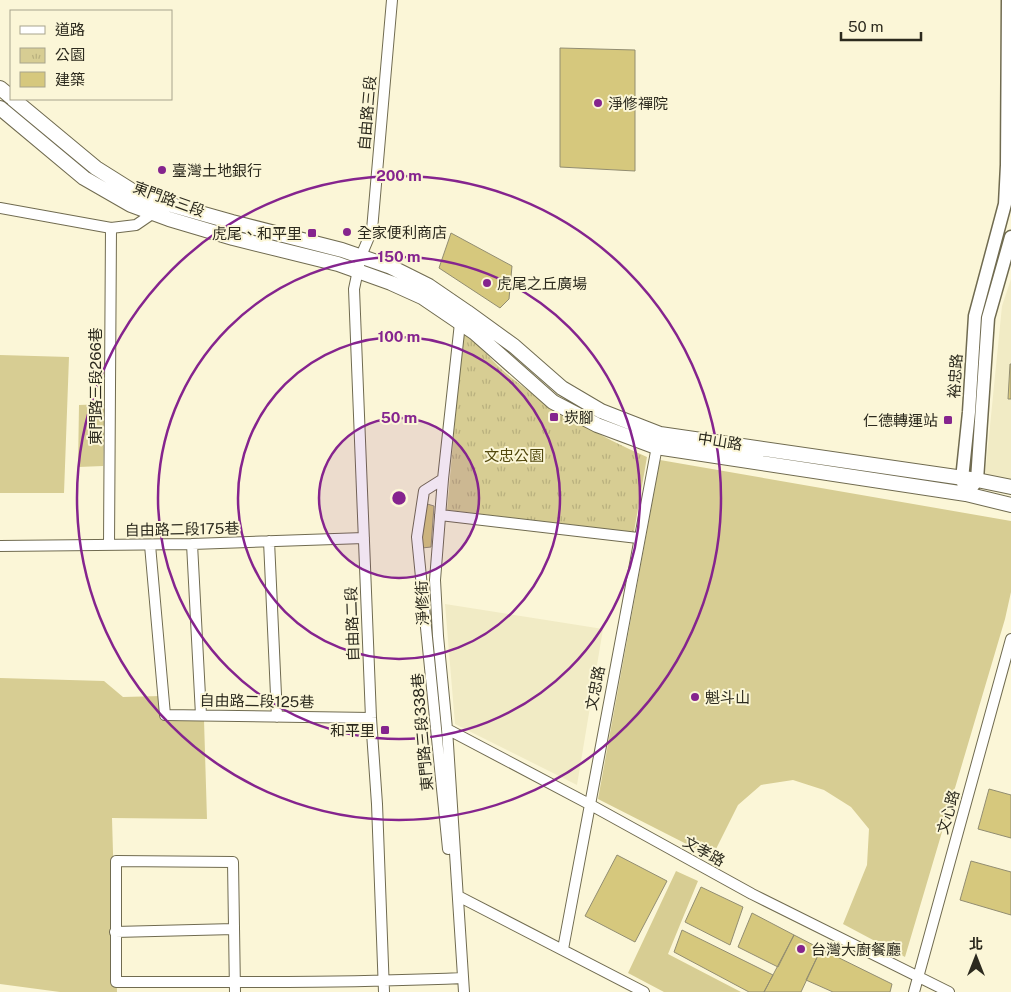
<svg xmlns="http://www.w3.org/2000/svg" width="1011" height="992" font-family="'Public Sans','Noto Sans TC',sans-serif">
<style>
.built{fill:#f1ebc5}
.grass{fill:#d7cd93}
.park{fill:url(#park-tufts)}
.building{fill:#d6c87d;stroke:#928d71}
.lines{fill:none;stroke-linecap:round;stroke-linejoin:round}
.minor-casing{stroke:#706b50;stroke-width:12}
.tertiary-casing{stroke:#706b50;stroke-width:15}
.secondary-casing{stroke:#706b50;stroke-width:16}
.minor{stroke:#fff;stroke-width:10}
.tertiary{stroke:#fff;stroke-width:12}
.secondary{stroke:#fff;stroke-width:14}
.ring{fill:none;stroke:#85248e;stroke-width:2.5}
.poi-dot{fill:#85248e;stroke:#fbf6d7;stroke-width:2}
.labels{text-anchor:middle;dominant-baseline:central;stroke-width:4;stroke-linejoin:round;paint-order:stroke}
.poi-label{font-size:15px;fill:#2c2a1e;stroke:#fbf6d7;text-anchor:start}
.street-label{font-size:15px;fill:#2c2a1e;stroke:#fbf6d7}
.park-label{font-size:15px;fill:#52480d;stroke:#fbf6d7}
.centre{fill:#85248e;stroke:#fbf6d7;stroke-width:2.5}
.ring-label{font-size:15px;text-anchor:middle;font-weight:bold;fill:#85248e;stroke:#fbf6d7;stroke-width:4;stroke-linejoin:round;paint-order:stroke}
</style>
<defs>
<pattern id="park-tufts" width="24" height="20" patternUnits="userSpaceOnUse" patternTransform="scale(1.25)"><rect width="24" height="20" fill="#d7cd93"/><path d="M3 7l-1-3M5 7V3M7 7l1-3M15 17l-1-3M17 17v-4M19 17l1-3" fill="none" stroke="#b9b07e"/></pattern>
</defs>
<rect width="100%" height="100%" fill="#fbf6d7"/>
<path class="built" d="M1011,279V481L985,476L1002,306Z
M445,604L603,629L577,785L455,724Z"/>
<path class="grass" d="M0,355L69,357L64,493H0Z
M105,404L103,466L78,467L79,405Z
M660,460L1011,521V592L1005,619L905,957L843,924L867,865L869,829L851,807L824,790L793,780L761,785L738,805L712,857L598,799Z
M0,678L104,681L123,697L161,696L163,718L204,720L207,819L112,818L117,992H60L0,984Z
M676,871L698,881L668,954L741,992H664L628,973Z"/>
<path class="park" d="M463,330C480,346 495,365 513,379C554,411 599,436 647,457L634,532L447,510Z"/>
<path class="building" d="M560,48L635,50V171L560,167Z
M451,233L512,266L509,299L500,308L439,268Z
M1010,364H1011V399H1008Z
M424,503L434,506L431,547L422,548L421,534Z
M989,789L1011,795V838L978,829Z
M617,855L667,881L635,942L585,916Z
M971,861L1011,872V915L960,900Z
M701,887L743,907L730,945L685,922Z
M752,913L794,935L778,967L738,947Z
M682,930L773,975L764,992H749L674,952Z
M794,935L821,949L801,992H764Z
M821,949L892,984L890,992H833L806,980Z"/>
<g class="lines">
<g class="minor-casing">
<path id="minor" d="M0,208L111,228L136,225L152,214L156,209
M463,319L460,323L443,479L435,580L438,636L447,729L464,992
M443,479L424,491L417,537L448,849
M440,515L638,538
M269,541L277,717
M192,544L201,715
M109,545L111,228
M150,545L165,715L371,718
M0,546L192,544L364,538
M447,729L589,804L752,894L949,992
M458,896L644,992
M115,932L234,929
M563,949L658,441
M235,992C234,949 234,905 233,862L116,861V982C232,982 348,983 463,978
M384,992L377,804L371,718L354,289L361,256L372,230L392,0
M914,992L1011,639"/>
</g>
<g class="tertiary-casing">
<path id="tertiary" d="M972,487L977,480L988,318L1011,237
M966,494L962,479L969,412L975,316L1005,204L1007,165L1008,0"/>
</g>
<g class="secondary-casing">
<path id="secondary" d="M0,88L11,97
M13,99L96,168L131,190L161,202L232,222L342,250L391,267L429,286L467,312L514,346L562,388L601,411L660,434L977,480L1011,487
M0,108L84,178L131,205L169,219L233,238L338,264L391,283L422,297L475,333L553,402L597,425L656,447L966,494L1011,505"/>
</g>
<use href="#minor" class="minor"/>
<use href="#tertiary" class="tertiary"/>
<use href="#secondary" class="secondary"/>
</g>
<circle cx="399" cy="498" r="80" fill="#85248e" fill-opacity=".12"/>
<g class="ring">
<circle cx="399" cy="498" r="80"/>
<circle cx="399" cy="498" r="161"/>
<circle cx="399" cy="498" r="241"/>
<circle cx="399" cy="498" r="322"/>
</g>
<g class="poi-dot">
<circle cx="598" cy="103" r="5"/>
<circle cx="162" cy="170" r="5"/>
<circle cx="347" cy="232" r="5"/>
<rect x="307" y="228" width="10" height="10" rx="2.5"/>
<circle cx="487" cy="283" r="5"/>
<rect x="549" y="412" width="10" height="10" rx="2.5"/>
<rect x="943" y="415" width="10" height="10" rx="2.5"/>
<circle cx="695" cy="697" r="5"/>
<rect x="380" y="725" width="10" height="10" rx="2.5"/>
<circle cx="801" cy="949" r="5"/>
</g>
<g class="labels">
<g class="poi-label">
<text x="608" y="103">淨修禪院</text>
<text x="172" y="170">臺灣土地銀行</text>
<text x="357" y="232">全家便利商店</text>
<text x="302" y="233" text-anchor="end">虎尾、和平里</text>
<text x="497" y="283">虎尾之丘廣場</text>
<text x="564" y="417">崁腳</text>
<text x="938" y="420" text-anchor="end">仁德轉運站</text>
<text x="705" y="697">魁斗山</text>
<text x="375" y="730" text-anchor="end">和平里</text>
<text x="811" y="949">台灣大廚餐廳</text>
</g>
<g class="street-label">
<text transform="translate(367 113) rotate(-85)">自由路三段</text>
<text transform="translate(169 199) rotate(20)">東門路三段</text>
<text transform="translate(955 376) rotate(-86)">裕忠路</text>
<text transform="translate(95 386) rotate(-90)">東門路三段266巷</text>
<text transform="translate(720 441) rotate(9)">中山路</text>
<text transform="translate(182 529) rotate(-1)">自由路二段175巷</text>
<text transform="translate(422 603) rotate(-92)">淨修街</text>
<text transform="translate(352 624) rotate(-92)">自由路二段</text>
<text transform="translate(595 688) rotate(-79)">文忠路</text>
<text transform="translate(257 701) rotate(1)">自由路二段125巷</text>
<text transform="translate(422 732) rotate(-95)">東門路三段338巷</text>
<text transform="translate(948 812) rotate(-74)">文心路</text>
<text transform="translate(704 851) rotate(29)">文孝路</text>
</g>
<g class="park-label">
<text x="514" y="455">文忠公園</text>
</g>
</g>
<circle cx="399" cy="498" r="8" class="centre"/>
<g class="ring-label">
<text x="399" y="181">200 m</text>
<text x="399" y="262">150 m</text>
<text x="399" y="342">100 m</text>
<text x="399" y="423">50 m</text>
</g>
<rect x="10" y="10" width="162" height="90" fill="#fbf6d7" stroke="#a8a48d"/>
<rect x="20" y="26" width="25" height="8" fill="#ffffff" stroke="#a8a48d"/>
<text x="55" y="35" font-size="15" fill="#2c2a1e">道路</text>
<rect x="20" y="48" width="25" height="15" fill="url(#park-tufts)" stroke="#a8a48d"/>
<text x="55" y="60" font-size="15" fill="#2c2a1e">公園</text>
<rect x="20" y="72" width="25" height="15" fill="#d6c87d" stroke="#a8a48d"/>
<text x="55" y="85" font-size="15" fill="#2c2a1e">建築</text>
<g transform="translate(976 957)" stroke="#fbf6d7" stroke-width="4" paint-order="stroke">
<path d="M0-4L9 19L0 12L-9 19Z" fill="#2c2a1e"/>
<text y="-8" font-size="14" font-weight="bold" text-anchor="middle" fill="#2c2a1e">北</text>
</g>
<path d="M841 32v8h80v-8" fill="none" stroke="#2c2a1e" stroke-width="2.5"/>
<text x="848" y="32" font-size="15" fill="#2c2a1e" stroke="#fbf6d7" stroke-width="4" paint-order="stroke">50 m</text>
</svg>
